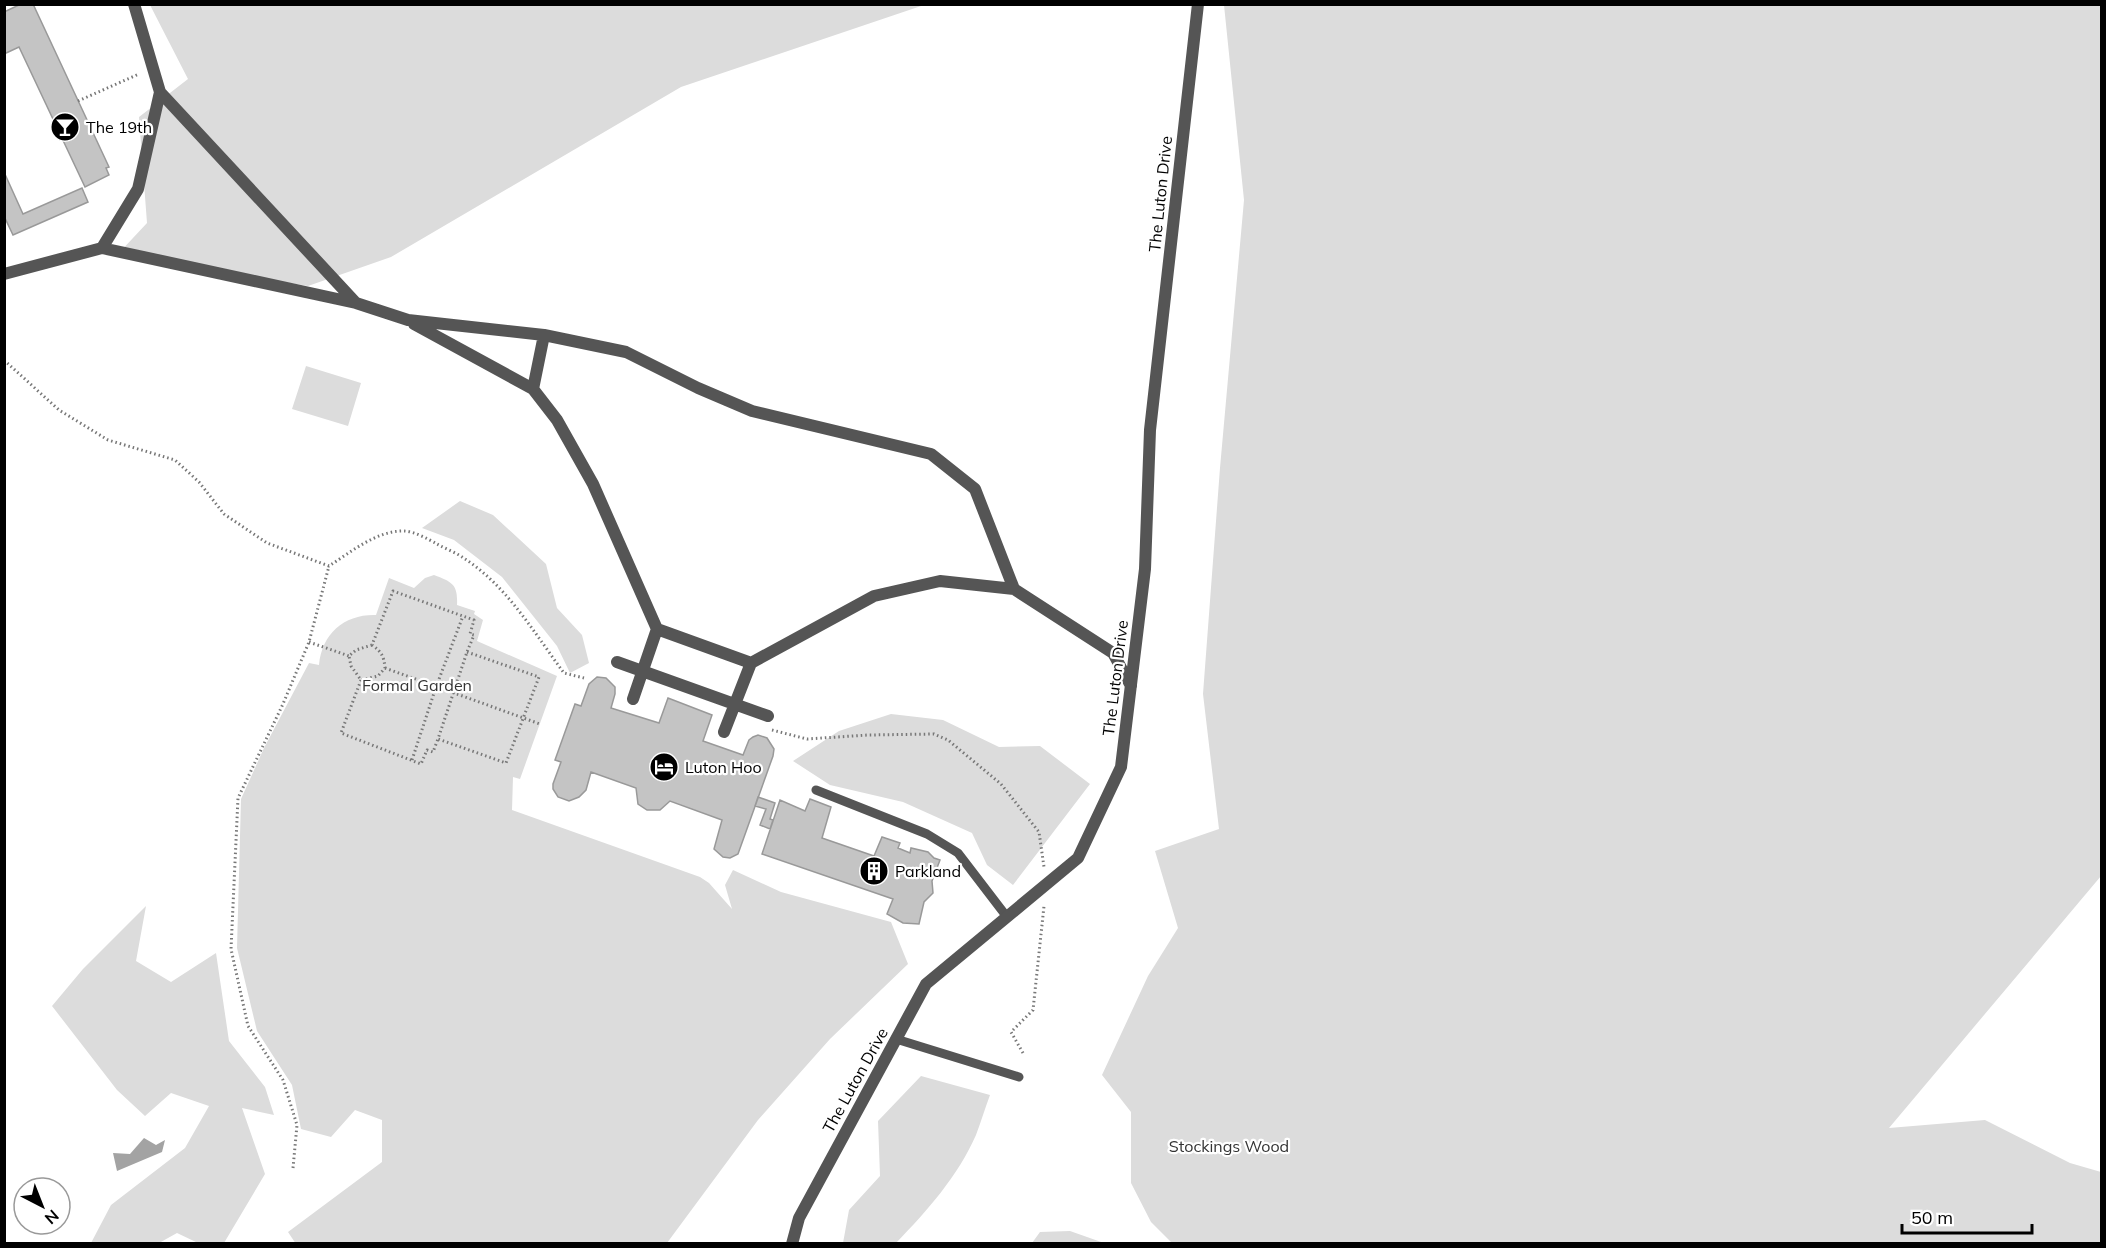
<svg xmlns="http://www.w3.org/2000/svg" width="2106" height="1248" font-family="Mulish,sans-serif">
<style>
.green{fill:#dcdcdc}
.water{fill:#a3a3a3}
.building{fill:#c4c4c4;stroke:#999;stroke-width:1.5}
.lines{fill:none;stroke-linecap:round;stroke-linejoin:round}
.path{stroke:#777;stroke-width:3;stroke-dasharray:1.5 3;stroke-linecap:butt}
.lane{stroke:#555;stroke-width:9}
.street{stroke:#555;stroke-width:12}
.labels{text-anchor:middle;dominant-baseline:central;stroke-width:4.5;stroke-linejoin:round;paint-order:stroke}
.poi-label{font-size:16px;fill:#000;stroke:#fff;text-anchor:start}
.street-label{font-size:16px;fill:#000;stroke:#fff}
.park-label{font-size:16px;fill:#333;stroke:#fff}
</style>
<rect width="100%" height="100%" fill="#fff"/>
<path class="green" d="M150,5H924L681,87L391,257L308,286L118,254L147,223L139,117L188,79Z
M1224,5H2101V876L1889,1128L1985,1120L2070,1163L2101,1172V1243L1173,1244L1151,1222L1131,1183V1112L1102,1075L1148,976L1178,928L1155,851L1219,829L1203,694L1220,468L1244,200Z
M306,366L361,383L348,426L292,409Z
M460,501L493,515L546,564L557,608L582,635L589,663L570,673L557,646L502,577L454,540L422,528Z
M434,575C453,582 458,585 457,605L475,611L474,614L483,620L477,641L557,676L520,779L513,777L512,810L700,877L709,883L732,909L725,885L733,870L781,892L891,922L908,964L830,1039L758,1120L667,1243L296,1244L288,1232L382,1162V1120L355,1110L331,1137L301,1129L292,1085L257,1031L237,948L241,799L264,748L309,663L319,665C322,633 345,614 376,615L389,578L414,588L425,578Z
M891,714L943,720L999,747L1040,746L1090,784L1013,885L987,865L972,833L903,802L830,785L793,761L839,731Z
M146,906L136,961L171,982L216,953L229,1041L265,1087L274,1115L242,1108L265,1174L224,1243H198L177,1233L159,1243H91L111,1205L185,1148L209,1106L171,1093L145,1116L117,1090L52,1006L83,969Z
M921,1076L990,1095C985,1108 981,1122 976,1135C958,1176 927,1211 896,1243H843L849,1210L880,1176L878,1121Z
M1070,1231L1104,1243H1032L1040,1232Z"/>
<path class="water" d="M144,1138L156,1145L165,1140L162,1152L117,1171L113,1153L130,1154Z"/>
<path class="building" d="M21,4H33L109,167L106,168L109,175L85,187L19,47L4,54V12Z
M4,172L23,214L82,188L88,202L13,235L4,216Z
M597,677L606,678L615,687V694L611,708L659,723L668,698L712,715L703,741L743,755L749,740L753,737L758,735L767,738L774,749L773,756L738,854L730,858L723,857L714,849L722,820L670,801L660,810H647L638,804L636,788L591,772L586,790L579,797L569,801L558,797L553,789V784L561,762L555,760L575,704L581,706L589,684Z
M758,797L775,803L770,819L773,820L770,829L760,825L766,809L755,806Z
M810,799L831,807L822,838L874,856L882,837L900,843L898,848L910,853L911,848L928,852L934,858L940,860L932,881L933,893L924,902L919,924L903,923L887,914L893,899L762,854L780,800L805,811Z"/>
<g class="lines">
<path class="path" d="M78,101L139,74
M4,360L59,410L108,440L175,460L199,482L224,514L267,543L329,566C351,552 376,531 403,531C414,531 428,539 437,544C446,549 457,553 465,559C507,586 535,634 564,673L584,678
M309,642L349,656
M372,645L356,650L349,656L351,666L361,680L378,676L385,668C384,657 382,652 372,645L393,591L474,620L470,634L474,635L467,652
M467,652L539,677L506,763L438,739Z
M385,668L540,724
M361,680L341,733L421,764L427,750L433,752L438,739
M772,730L807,739L868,735L934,734L948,740L1001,784L1039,832L1044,867
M412,760L436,687L463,616
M1023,1053L1011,1032L1033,1010L1044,906
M293,1168L297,1125L283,1080L248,1026L231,949L238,798L283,704L309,642L329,566"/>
<path class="lane" d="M816,790L927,834L958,853L1007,917
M896,1039L1019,1077"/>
<path class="street" d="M160,92L356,303L408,320L544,335L626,352L698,388L752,411L931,454L975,489L1014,589L1113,653L1131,686
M102,248L356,303
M4,274L102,248L138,189L160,92L134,4
M414,324L533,389L557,420L593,484L657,629L633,699
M533,389L544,335
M657,629L751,663
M617,662L768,716
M724,732L751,663L874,596L940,581L1014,589
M792,1244L799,1218L926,984L1078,858L1121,767L1145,569L1150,430L1198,4"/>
</g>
<defs>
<g id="bar-disc" transform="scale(1.5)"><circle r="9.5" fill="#000" stroke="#fff"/><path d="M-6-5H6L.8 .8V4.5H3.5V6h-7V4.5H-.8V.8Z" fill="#fff"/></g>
<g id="hotel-disc" transform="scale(1.5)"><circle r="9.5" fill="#000" stroke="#fff"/><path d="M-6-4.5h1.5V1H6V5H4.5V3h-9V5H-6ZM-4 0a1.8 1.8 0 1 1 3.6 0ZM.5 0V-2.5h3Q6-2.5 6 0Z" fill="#fff"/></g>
<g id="building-disc" transform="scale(1.5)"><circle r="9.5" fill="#000" stroke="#fff"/><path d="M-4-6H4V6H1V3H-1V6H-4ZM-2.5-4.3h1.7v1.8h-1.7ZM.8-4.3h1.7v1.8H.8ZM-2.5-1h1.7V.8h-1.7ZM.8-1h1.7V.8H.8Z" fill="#fff"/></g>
</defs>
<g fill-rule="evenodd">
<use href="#bar-disc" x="65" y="127"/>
<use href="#hotel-disc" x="664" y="767"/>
<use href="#building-disc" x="874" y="871"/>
</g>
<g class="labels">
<g class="poi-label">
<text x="86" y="127">The 19th</text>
<text x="685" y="767">Luton Hoo</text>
<text x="895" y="871">Parkland</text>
</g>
<g class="street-label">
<text transform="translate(1160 194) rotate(-84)">The Luton Drive</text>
<text transform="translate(1115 678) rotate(-83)">The Luton Drive</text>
<text transform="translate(855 1080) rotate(-61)">The Luton Drive</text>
</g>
<g class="park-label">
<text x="417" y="685">Formal Garden</text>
<text x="1229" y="1146">Stockings Wood</text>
</g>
</g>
<rect width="2106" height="1248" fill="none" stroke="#000000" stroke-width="12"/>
<g transform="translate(42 1206) rotate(138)"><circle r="28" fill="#ffffff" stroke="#999999" stroke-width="1.5"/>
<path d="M0-4.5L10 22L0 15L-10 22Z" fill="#000000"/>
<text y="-9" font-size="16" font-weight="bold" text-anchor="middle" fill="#000000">N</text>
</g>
<path d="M1902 1224v9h130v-9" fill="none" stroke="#000000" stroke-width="3"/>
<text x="1911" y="1224" font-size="18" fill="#000000" stroke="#ffffff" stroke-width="4.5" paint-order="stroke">50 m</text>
</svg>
